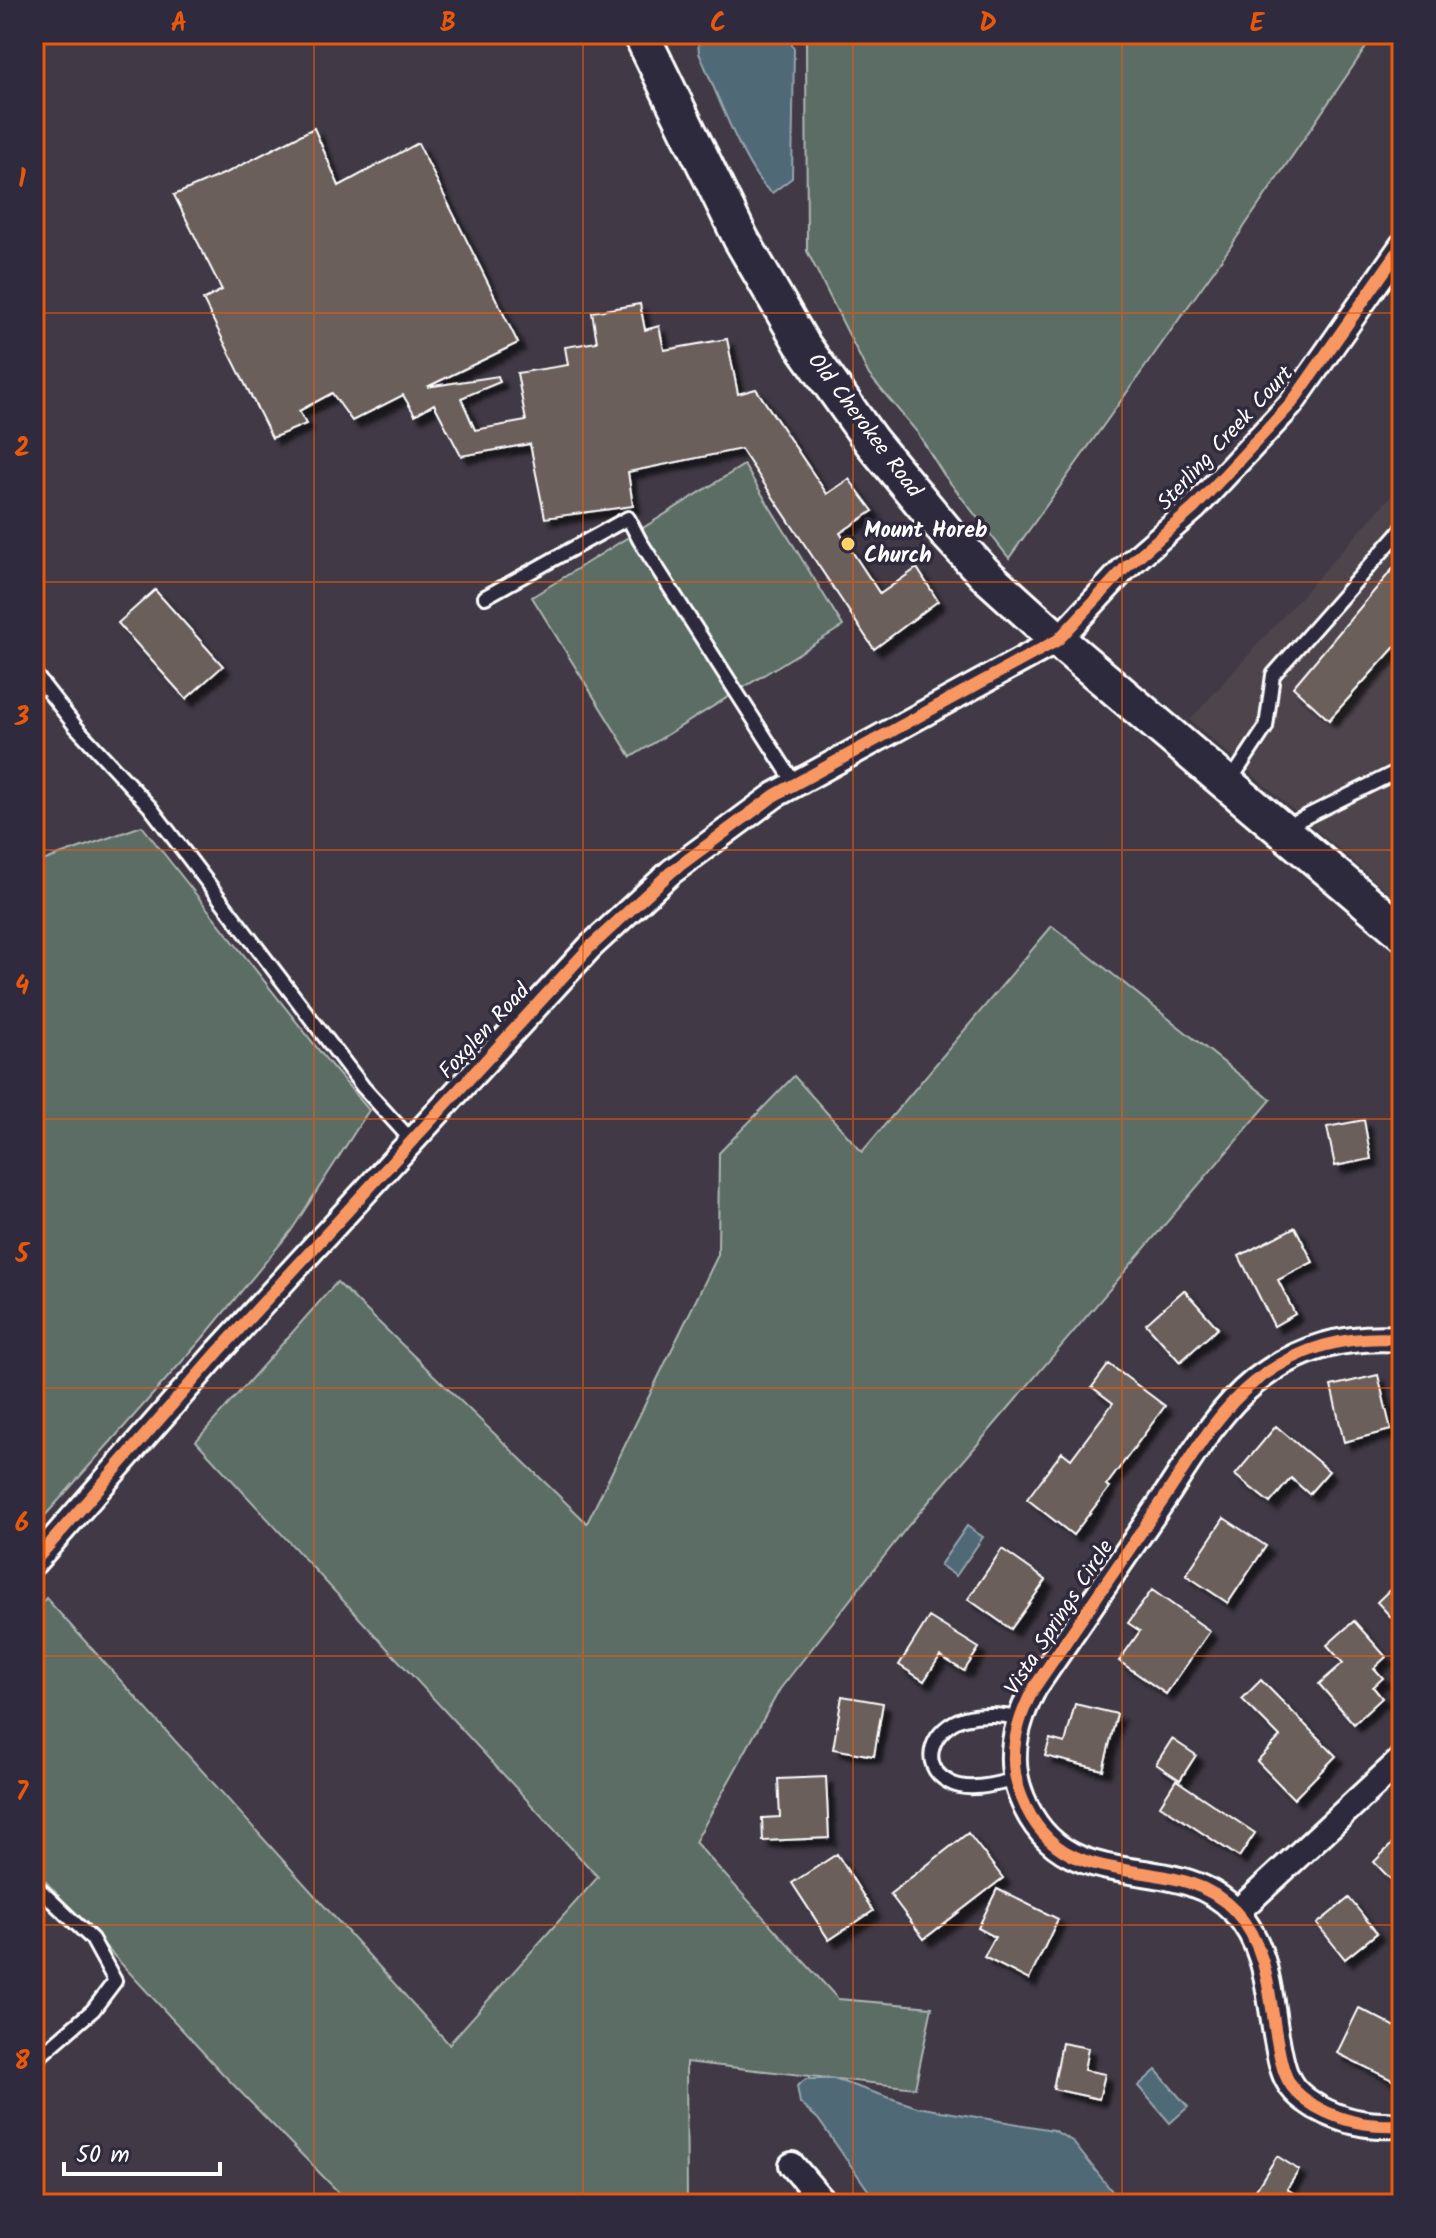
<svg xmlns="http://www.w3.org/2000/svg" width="1436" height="2238" font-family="Kalam,sans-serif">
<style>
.built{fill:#4e454c}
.green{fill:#5b6d65;stroke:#adb6b2;stroke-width:2}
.water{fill:#506977;stroke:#96a5ad;stroke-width:2}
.building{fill:#6b5e5a;stroke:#fff;stroke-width:2;filter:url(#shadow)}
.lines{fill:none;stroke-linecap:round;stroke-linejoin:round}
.lane-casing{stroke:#fff;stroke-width:18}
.street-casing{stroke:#fff;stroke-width:30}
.secondary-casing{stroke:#fff;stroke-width:40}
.lane{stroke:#2f2a3d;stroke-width:12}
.street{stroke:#2f2a3d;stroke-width:24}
.secondary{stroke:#2f2a3d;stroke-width:34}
.cycleway-casing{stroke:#2f2a3d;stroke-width:17}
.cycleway{stroke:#f99763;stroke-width:12}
.grid{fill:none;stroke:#e8590c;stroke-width:2;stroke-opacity:0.55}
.poi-dot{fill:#ffd166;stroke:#2f2a3d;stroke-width:3}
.labels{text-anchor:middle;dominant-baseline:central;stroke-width:7;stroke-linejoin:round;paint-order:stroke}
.street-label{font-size:22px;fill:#fff;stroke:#2f2a3d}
.poi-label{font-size:22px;font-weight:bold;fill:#fff;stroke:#2f2a3d;text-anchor:start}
.neatline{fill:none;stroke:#e8590c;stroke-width:3}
.grid-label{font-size:26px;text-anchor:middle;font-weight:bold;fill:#e8590c}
</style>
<defs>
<filter id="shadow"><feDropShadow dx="7" dy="7" stdDeviation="2" flood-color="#0009"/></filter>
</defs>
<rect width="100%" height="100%" fill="#413a46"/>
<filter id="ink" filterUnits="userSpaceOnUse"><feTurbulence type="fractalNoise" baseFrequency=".0125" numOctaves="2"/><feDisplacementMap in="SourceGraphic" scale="16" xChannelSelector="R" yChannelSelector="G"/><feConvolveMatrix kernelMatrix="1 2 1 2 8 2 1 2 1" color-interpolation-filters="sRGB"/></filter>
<g filter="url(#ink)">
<path class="built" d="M1402,484V904L1190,720Z"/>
<path class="green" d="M806,34H1375L1229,249L1009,558L944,475L917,432L869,375L807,251Z
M744,465L843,626L631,757L532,597Z
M142,826L329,1063L369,1110L291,1231L202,1339L34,1528V864Z
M1052,926L1271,1100L908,1526L780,1689L695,1842L838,1999L932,2007L915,2088L686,2062L687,2204H350L223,2074L34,1869V1612L46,1598L449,2044L598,1877L196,1441L337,1282L587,1523L718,1255L719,1153L794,1076L862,1152Z"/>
<path class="water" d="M714,34H785L794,48L792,178L772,193C747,177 713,83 699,53L698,42Z
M967,1526L983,1537L956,1576L940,1565Z
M1156,2070L1188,2107L1170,2123L1138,2086Z
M806,2079H834L917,2107L1053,2130L1072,2141L1115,2195L1118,2204H878L818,2119L800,2103L797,2086Z"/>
<path class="building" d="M314,128L339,186L418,143L518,343L427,387L498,376L500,382L461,398L475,430L526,421L517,373L568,365L565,347L597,342L592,312L640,304L645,330L659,326L664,350L727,339L738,394L756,389L827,494L849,479L873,511L840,533L880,594L917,568L938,601L874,649L741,449L628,472L633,506L545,518L530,444L461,456L434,404L415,415L403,395L352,421L332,393L299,411L306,424L272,438L203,300L222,290L174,195L228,172Z
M1402,558V639L1329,720L1293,687Z
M155,590L223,666L186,699L118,623Z
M1364,1120L1371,1159L1335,1166L1327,1127Z
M1295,1227L1313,1262L1278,1280L1295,1314L1274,1326L1239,1256Z
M1184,1290L1218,1328L1180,1362L1146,1324Z
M1109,1364L1165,1406L1106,1486L1109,1488L1073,1535L1027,1499L1062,1452L1071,1459L1113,1403L1092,1387Z
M1378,1375L1391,1430L1344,1442L1331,1386Z
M1276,1426L1329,1471L1309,1494L1291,1478L1270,1503L1235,1475Z
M1224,1518L1266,1546L1228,1603L1186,1575Z
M1002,1549L1046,1580L1011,1629L968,1599Z
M1402,1578V1629L1377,1602Z
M1152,1590L1210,1631L1166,1694L1119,1661L1140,1631L1128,1623Z
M929,1617L979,1648L964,1671L940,1656L924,1681L899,1665Z
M1354,1621L1386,1657L1374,1668L1383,1678L1373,1687L1382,1698L1354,1724L1319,1684L1343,1663L1327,1645Z
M1261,1680L1336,1756L1294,1799L1257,1761L1280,1737L1242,1699Z
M842,1696L883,1703L874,1756L833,1749Z
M1075,1704L1117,1714L1103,1770L1045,1756L1050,1739L1065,1743Z
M1172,1739L1196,1755L1180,1780L1156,1764Z
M826,1777L829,1838L763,1841L762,1818L780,1817L778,1779Z
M1176,1780L1255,1833L1239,1857L1160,1805Z
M968,1833L1003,1878L924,1939L890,1894Z
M1402,1834V1891L1374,1862Z
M837,1854L873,1911L829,1940L792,1883Z
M997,1889L1058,1919L1029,1980L984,1957L995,1937L978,1928Z
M1349,1898L1377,1933L1345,1959L1317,1924Z
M1359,2008L1402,2030V2064L1394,2081L1337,2053Z
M1062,2043L1088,2048L1084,2070L1105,2074L1099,2099L1053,2089Z
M1277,2156L1299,2170L1287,2189L1311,2204H1247Z"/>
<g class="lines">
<g class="lane-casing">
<path id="lane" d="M485,597L628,518L640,541L795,784
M34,673L76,727L150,807L363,1087L412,1141
M1229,783L1266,727L1273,675L1402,529
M1283,828L1402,769
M1016,1779C997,1784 968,1793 949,1782C916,1764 934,1727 964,1718C983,1713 1000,1715 1020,1718
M34,1884L92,1939L115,1981L93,2010L34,2061"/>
</g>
<g class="street-casing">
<path id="street" d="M1402,1339C1345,1335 1301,1346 1254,1382C1217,1412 1191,1458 1165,1497C1121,1561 1078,1624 1034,1688C1015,1723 1006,1760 1022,1798C1064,1904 1173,1845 1235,1911C1267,1945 1269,1992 1276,2035C1279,2050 1281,2069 1289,2082C1296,2095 1313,2106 1326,2112C1352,2124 1373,2126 1402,2125
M34,1562L219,1351L590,947L671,872L775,795L1058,640L1125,568L1194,508L1291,404L1402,246
M1236,1913L1402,1759
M792,2165L825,2204"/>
</g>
<g class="secondary-casing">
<path id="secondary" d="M641,34L741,239L802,344L871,441L947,533L984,573L1058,640L1402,932"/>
</g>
<use href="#lane" class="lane"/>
<use href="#street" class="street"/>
<use href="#secondary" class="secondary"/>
<g class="cycleway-casing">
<path id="cycleway" d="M1402,1339C1345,1335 1301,1346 1254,1382C1217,1412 1191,1458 1165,1497C1121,1561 1078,1624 1034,1688C1015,1723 1006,1760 1022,1798C1064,1904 1173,1845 1235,1911C1267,1945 1269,1992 1276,2035C1279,2050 1281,2069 1289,2082C1296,2095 1313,2106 1326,2112C1352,2124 1373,2126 1402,2125
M34,1562L219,1351L590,947L671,872L775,795L1058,640L1125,568L1194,508L1291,404L1402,246"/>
</g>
<use href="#cycleway" class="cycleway"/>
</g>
</g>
<path class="grid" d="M314,34V2204M583,34V2204M853,34V2204M1122,34V2204M34,313H1402M34,582H1402M34,850H1402M34,1119H1402M34,1388H1402M34,1656H1402M34,1925H1402"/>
<circle class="poi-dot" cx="848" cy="544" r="8"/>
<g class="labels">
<g class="street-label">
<text transform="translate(864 426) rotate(53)">Old Cherokee Road</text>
<text transform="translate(1226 439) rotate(-47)">Sterling Creek Court</text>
<text transform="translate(485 1032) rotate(-47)">Foxglen Road</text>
<text transform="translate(1060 1618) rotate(-57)">Vista Springs Circle</text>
</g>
<g class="poi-label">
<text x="864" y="531">Mount Horeb<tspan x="864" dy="25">Church</tspan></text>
</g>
</g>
<rect width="1436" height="2238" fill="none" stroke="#2f2a3d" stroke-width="88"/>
<path d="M64 2162v12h156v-12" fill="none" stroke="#ffffff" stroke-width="4"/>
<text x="76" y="2162" font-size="24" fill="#ffffff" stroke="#2f2a3d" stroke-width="6" paint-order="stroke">50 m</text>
<rect x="44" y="44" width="1348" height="2150" class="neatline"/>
<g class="grid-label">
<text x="179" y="31">A</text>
<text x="448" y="31">B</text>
<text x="718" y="31">C</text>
<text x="988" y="31">D</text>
<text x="1257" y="31">E</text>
<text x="22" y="187">1</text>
<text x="22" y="456">2</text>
<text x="22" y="725">3</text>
<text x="22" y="994">4</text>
<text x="22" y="1262">5</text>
<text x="22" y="1531">6</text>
<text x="22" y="1800">7</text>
<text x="22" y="2069">8</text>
</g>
</svg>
